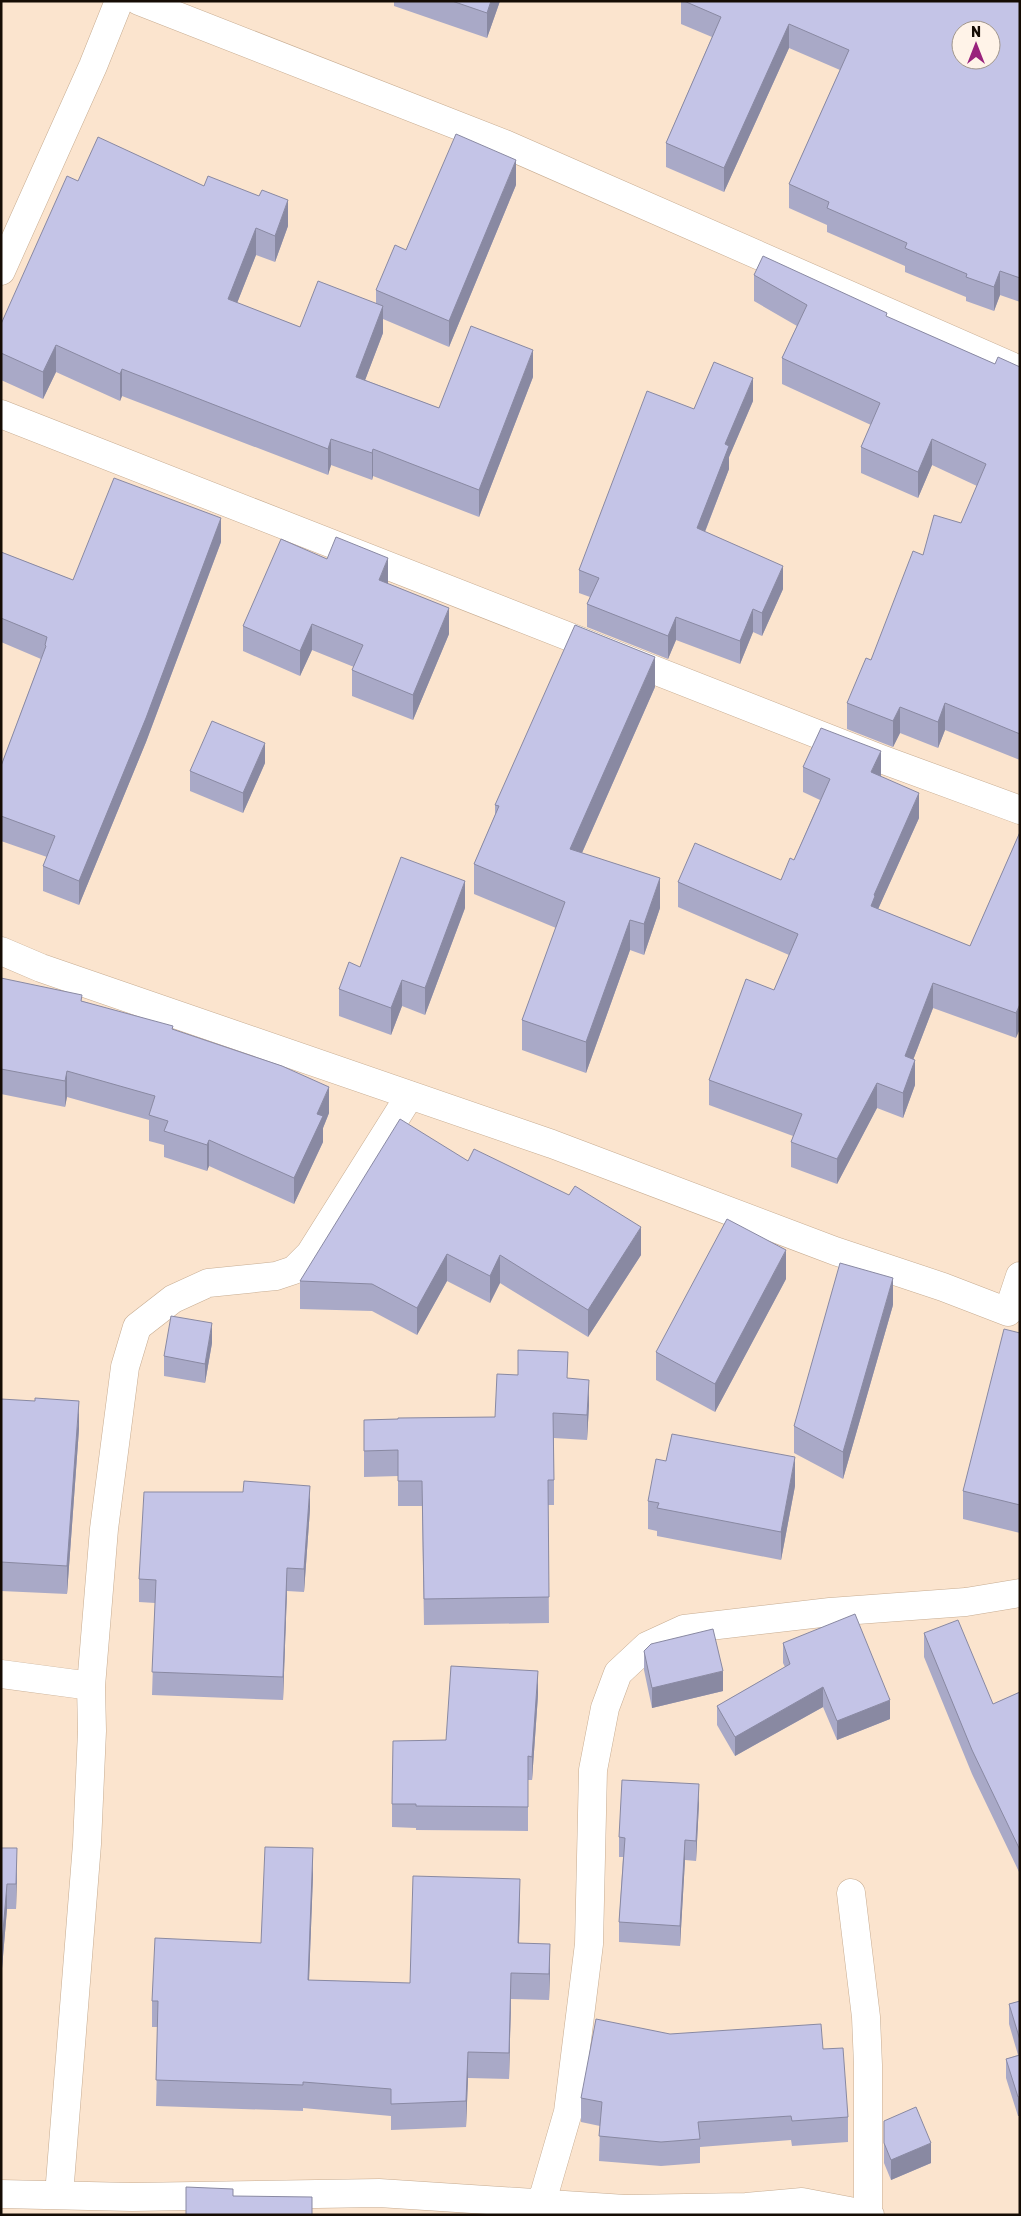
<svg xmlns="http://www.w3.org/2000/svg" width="1021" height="2216" font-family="Rubik,sans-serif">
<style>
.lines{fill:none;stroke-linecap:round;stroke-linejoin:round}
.street-casing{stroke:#c7ac91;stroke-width:29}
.street{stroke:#fff;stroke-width:28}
.wall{fill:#a9a9c7}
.shaded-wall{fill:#8989a2}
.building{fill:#c4c4e7;stroke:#8989a2;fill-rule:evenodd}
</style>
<rect width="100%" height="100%" fill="#fbe4ce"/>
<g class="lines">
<g class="street-casing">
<path id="street" d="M139,1L505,144L1020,370
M1,271L93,66L119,1
M1,414L881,759L1020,810
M1,951L41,968L552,1144L835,1251L943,1287L1008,1312L1020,1276
M1,1674L91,1686
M851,1893L866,2017L868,2065V2213
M1,2194L132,2197L379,2193L625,2209L746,2207L802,2202L870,2215
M59,2195L87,1844L92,1731L91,1686L104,1529L125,1367L137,1327L173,1299L208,1283L276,1276L294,1270L310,1254L410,1095
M541,2205L568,2112L589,1944L593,1770L605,1708L618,1673L647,1646L684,1629L830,1612L966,1602L1020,1593"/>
</g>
<use href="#street" class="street"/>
</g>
<path class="wall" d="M394,1H500L487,38L394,6Z
M681,1H1020V302L1000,295L994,311L966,301V297L905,272V266L827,232V225L789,208V184L840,70L789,48L724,192L666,167V143L712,37L681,24Z
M78,181L288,226L275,262L256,255L237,303L300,327L376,303V290L406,250L516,185L449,347L383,319V333L365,380L439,408L533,377L479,517L373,476L372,480L331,465L328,475L122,396L120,401L56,372L43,399L1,380V324Z
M754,275L887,317L995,364L1020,367V760L945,730L938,748L900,733L893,747L847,729V703L871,660L923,555L961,523L977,486L932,465L918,498L861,473V447L871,425L782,384V358L797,326L754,301Z
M753,401L729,457V469L705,532L783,589L762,636L753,632L740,664L676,640L668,659L587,627V604L590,597L579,593V570L694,409Z
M221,542L146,742L79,905L43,891V866L47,857L1,841V766L41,659L1,642V552L73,580Z
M327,559L388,584L449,634L413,720L352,696V670L354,667L312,650L300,676L243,651V626Z
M655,687L582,853L660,908L644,955L630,950L586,1073L522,1050V1020L556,928L474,894V864L495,815V805Z
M265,763L243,813L190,791V771Z
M803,767L881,776H880L919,818L878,909L970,946L1020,832L1016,1038L933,1008L913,1060L915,1085L903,1118L877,1108L837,1184L791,1167V1142L793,1136L709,1105V1080L774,990L789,955L678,907V882L781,880L794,860L820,800L803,792Z
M465,908L425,1015L402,1006L391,1035L339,1016V989L360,967Z
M1,978L82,1001L173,1029L329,1113L323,1128V1142L294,1204L209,1166L207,1171L164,1157V1145L149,1141V1120L67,1097L65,1107L1,1094Z
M468,1161L641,1255L588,1337L500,1283L490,1303L447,1281L417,1335L372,1311L300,1309V1281Z
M786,1279L715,1412L656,1380V1352Z
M893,1305L843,1479L794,1453V1426Z
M1020,1333V1533L963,1519V1491Z
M212,1343L205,1383L164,1376V1356Z
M568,1378L589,1405L587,1440L554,1438V1505H548L549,1623L424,1625L422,1506H398V1476L364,1477V1420L495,1417Z
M1,1399L79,1429L67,1594L1,1591Z
M795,1486L781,1560L657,1536V1531L648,1529V1501Z
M310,1509L304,1592L287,1591L283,1700L152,1695L155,1603L139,1602V1579Z
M1019,1599H1020V1624L1019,1623Z
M924,1633L993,1704L1020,1692V1874L972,1774L924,1657Z
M783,1643L890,1719L837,1740L823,1707L735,1756L717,1725V1706L785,1667L783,1663Z
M644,1651L723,1691L652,1708L644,1670Z
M538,1695L532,1780H528V1831L416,1830V1828L392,1827V1804L446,1740Z
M699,1803L696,1861L685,1860L680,1946L619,1942V1922L623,1857H619V1837Z
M1,1848L17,1874L16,1909H7L1,1980Z
M313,1875L309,1980L410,1983L520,1905L519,1943L550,1970L549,2000L511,1999L509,2079L468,2078L466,2127L391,2130V2116L303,2108V2111L156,2106L158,2027H152V2001L261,1943Z
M1020,2001V2116H1018L1006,2078V2059L1018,2055L1009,2024V2004Z
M670,2034L823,2049L848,2117V2142L792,2146L791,2140L700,2147V2163L661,2166L599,2161L600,2126L581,2122V2098Z
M884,2121L931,2163L891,2180L884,2163Z"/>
<path class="shaded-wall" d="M491,1H500L487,38V13Z
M789,24V48L724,192V168Z
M516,160V185L449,347V321Z
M288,200V226L275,262V236Z
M256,228V255L228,326V299Z
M1000,271V295L994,311V287Z
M383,306V333L356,404V377Z
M56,345V372L43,399V372Z
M533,350V377L479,517V490Z
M122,369V396L120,401V374Z
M753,378V401L729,457V469L697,552V528L725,444Z
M331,439V465L328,475V449Z
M932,439V465L918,498V472Z
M373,449V476L372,480V453Z
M221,518V542L146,742L79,905V881Z
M388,558V584L379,580Z
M783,566V589L762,636V613Z
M449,608V634L413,720V695Z
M753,609V632L740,664V641Z
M676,617V640L668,659V636Z
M312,624V650L300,676V651Z
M655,657V687L570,880V849Z
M945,703V730L938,748V722Z
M900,707V733L893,747V721Z
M265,743V763L243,813V793Z
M881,751V776L871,797V772Z
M919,793V818L875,916L871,906L874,895Z
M660,878V908L644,955V924Z
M465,881V908L425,1015V988Z
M630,920V950L586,1073V1042Z
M402,980V1006L391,1035V1008Z
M933,983V1008L905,1081V1056Z
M1020,1004V1029L1016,1038V1013Z
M915,1060V1085L903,1118V1093Z
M67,1071V1097L65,1107V1081Z
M877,1083V1108L837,1184V1159Z
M329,1087V1113L323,1128V1142L294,1204V1178L317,1114Z
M209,1140V1166L207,1171V1145Z
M641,1227V1255L588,1337V1310Z
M786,1250V1279L715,1412V1384Z
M447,1254V1281L417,1335V1308Z
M500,1255V1283L490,1303V1276Z
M893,1278V1305L843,1479V1452Z
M212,1323V1343L205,1383V1364Z
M589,1380V1405L587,1440V1415Z
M79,1401V1429L67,1594V1566Z
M795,1457V1486L781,1560V1532Z
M310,1486V1509L304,1592V1569Z
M287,1568V1591L283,1700V1677Z
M538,1671V1695L532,1780V1757Z
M723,1671V1691L652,1708V1688Z
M823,1687V1707L735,1756V1737Z
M890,1700V1719L837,1740V1721Z
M699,1784V1803L696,1861V1841Z
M685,1840V1860L680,1946V1926Z
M17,1848V1874L16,1909V1884Z
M313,1848V1875L308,2007V1980Z
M520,1879V1905L518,1969V1943Z
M7,1884V1909L1,1980V1955Z
M550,1944V1970L549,2000V1974Z
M511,1973V1999L509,2079V2053Z
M468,2052V2078L466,2127V2101Z
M1020,2096V2116H1018V2097Z
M931,2143V2163L891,2180V2160Z"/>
<path class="building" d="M452,1H491L487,13Z
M684,1H1020V278L1000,271L994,287L966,277L967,274L905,248L907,243L827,208L829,202L789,184L849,50L789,24L724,168L666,143L721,17ZM961,30H991V60H961Z
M456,134L516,160L449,321L376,290L395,245L406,250Z
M98,137L204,186L208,176L259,196L262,190L288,200L275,236L256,228L228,299L300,327L318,281L383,306L356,377L439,408L471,326L533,350L479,490L373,449L372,453L331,439L328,449L122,369L120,374L56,345L43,372L1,353V324L67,176L78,181Z
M763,256L887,313L886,316L995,364L998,357L1020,367V734L945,703L938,722L900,707L893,721L847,703L866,658L871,660L913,551L923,555L934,515L961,523L986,464L932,439L918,472L861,447L880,403L782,358L807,305L754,275Z
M714,362L753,378L725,444L729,446L697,528L783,566L762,613L753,609L740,641L676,617L668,636L587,604L599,578L579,570L647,391L694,409Z
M114,478L221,518L146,718L79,881L43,866L55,836L1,816V766L46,646L45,645L47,637L1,618V552L73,580Z
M336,537L388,558L379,580L449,608L413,695L352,670L363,645L312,624L300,651L243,626L281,539L327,559Z
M575,625L655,657L570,849L660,878L644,924L630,920L586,1042L522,1020L565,902L474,864L499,806L495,805Z
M212,721L265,743L243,793L190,771Z
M821,728L881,751L871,772L919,793L874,895L875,896L871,906L970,946L1020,832V1004L1016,1013L933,983L905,1056L915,1060L903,1093L877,1083L837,1159L791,1142L802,1114L709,1080L746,979L774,990L798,934L678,882L695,843L781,880L790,858L794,860L830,779L803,767Z
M401,857L465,881L425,988L402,980L391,1008L339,989L349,962L360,967Z
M1,978L82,995L81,1001L173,1026L172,1029L282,1066L329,1087L317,1114L323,1116L294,1178L209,1140L207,1145L164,1131L168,1121L149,1115L155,1096L67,1071L65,1081L1,1069Z
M400,1119L468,1161L474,1149L569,1195L575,1186L641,1227L588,1310L500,1255L490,1276L447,1254L417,1308L372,1284L300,1281Z
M727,1219L786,1250L715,1384L656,1352Z
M840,1263L893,1278L843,1452L794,1426Z
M171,1316L212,1323L205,1364L164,1356Z
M1004,1329L1020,1333V1505L963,1491Z
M518,1350L568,1352L567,1378L589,1380L587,1415L553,1413L554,1480H548L549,1597L424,1599L422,1481H398V1450L364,1451V1420L398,1419V1418L495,1417L497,1374L518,1375Z
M35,1398L79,1401L67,1566L1,1562V1399L35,1401Z
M672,1434L795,1457L781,1532L657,1508L659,1503L648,1501L656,1459L666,1461Z
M244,1481L310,1486L304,1569L287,1568L283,1677L152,1672L156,1580L139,1579L144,1492H243Z
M855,1614L890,1700L837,1721L823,1687L735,1737L717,1706L790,1664L783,1643Z
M958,1620L993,1704L1020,1692V1850L972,1750L924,1633Z
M713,1629L723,1671L652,1688L644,1651L651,1644Z
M451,1666L538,1671L532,1757L528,1756V1807L416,1806V1804H392L393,1741L446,1740Z
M622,1780L699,1784L696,1841L685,1840L680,1926L619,1922L625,1838L619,1837Z
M265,1847L313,1848L308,1980L410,1983L413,1876L520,1879L518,1943L550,1944L549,1974L511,1973L509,2053L468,2052L466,2101L391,2104V2089L303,2082V2085L156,2080L158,2001H152L155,1938L261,1943Z
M1,1848H17L16,1884H7L1,1955Z
M1020,2001V2040L1009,2004Z
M596,2019L670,2034L821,2024L823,2049L843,2048L848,2117L792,2121L791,2116L698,2122L700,2139L661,2142L599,2136L602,2102L581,2098Z
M1020,2055V2096L1018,2097L1006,2059Z
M916,2107L931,2143L891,2160L884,2143V2121Z
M186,2187L233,2189V2196L312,2197V2215H186Z"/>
<rect width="1021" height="2216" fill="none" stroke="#150c04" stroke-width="5"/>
<g transform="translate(976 45)"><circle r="24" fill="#fff3e8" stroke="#a1978d"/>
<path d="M0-4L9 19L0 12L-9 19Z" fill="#99227c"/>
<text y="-8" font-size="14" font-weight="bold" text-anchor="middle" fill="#150c04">N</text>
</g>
</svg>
